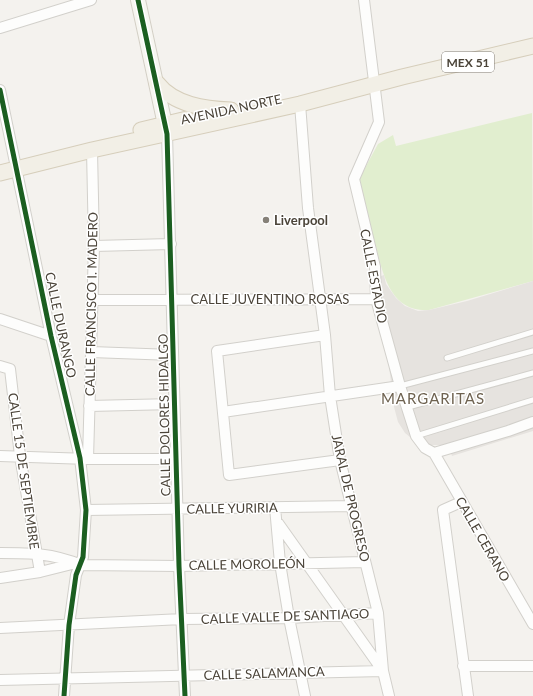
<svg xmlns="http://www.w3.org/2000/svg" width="533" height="696" font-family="Lato,sans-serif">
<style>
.green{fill:#e1eecf}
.parking{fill:#e6e3df}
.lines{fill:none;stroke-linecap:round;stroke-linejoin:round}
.lane-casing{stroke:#d2d0cb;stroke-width:7}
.street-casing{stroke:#d2d0cb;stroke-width:12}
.secondary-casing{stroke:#d3cfc5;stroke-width:16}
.primary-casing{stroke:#d6cebb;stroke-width:17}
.lane{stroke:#fdfdfc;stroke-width:5}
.street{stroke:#fdfdfc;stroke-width:10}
.secondary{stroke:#f7f6f1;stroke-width:14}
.primary{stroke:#f2efe6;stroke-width:15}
.cycleway-casing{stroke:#fff;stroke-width:8}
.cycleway{stroke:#1b5e20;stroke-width:5}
.poi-dot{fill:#868178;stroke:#fff;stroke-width:1.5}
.labels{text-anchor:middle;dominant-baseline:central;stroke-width:3;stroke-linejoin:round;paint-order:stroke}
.shield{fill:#fff;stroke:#817c74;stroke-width:1}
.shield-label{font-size:12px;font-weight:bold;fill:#4b4439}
.street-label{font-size:13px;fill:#4b4439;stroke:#fff}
.poi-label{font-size:13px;font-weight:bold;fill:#4b4439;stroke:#fff;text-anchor:start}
.quarter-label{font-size:15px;letter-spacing:1px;fill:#6e6250;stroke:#fff}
</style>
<rect width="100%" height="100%" fill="#f4f2ee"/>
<path class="green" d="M532,113L533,281L429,310C388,313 382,269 374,239L371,240L359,179L378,144L393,135L396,146Z"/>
<path class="parking" d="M384,275L386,284L396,298L405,306L418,311L429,310L467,301L533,281V431L452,456L447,445H430L416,442L405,433L398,422L394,407L378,277Z"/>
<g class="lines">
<g class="lane-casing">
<path id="lane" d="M447,358L533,332
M400,386L533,351
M408,407L533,373
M416,436L533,400"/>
</g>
<g class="street-casing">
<path id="street" d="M364,0L379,122L354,179L375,267L376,299L400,386L416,436L425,448L434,453L508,431L533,422
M0,28L91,0
M0,90L51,336L80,458L86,510L83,557L76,575L69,625L64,696
M300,104L308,208L325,335L330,396L340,460L378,613L383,671L389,696
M167,134L179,566L185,696
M94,246L171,244
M92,300L376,299
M0,319L51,336
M325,335L217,351L229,475L340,460
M91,352L173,355
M0,366L10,369L20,456L40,572
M89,406L174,404
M223,412L400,386
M434,453L533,624
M0,456L88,459H176
M88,459L94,246L92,150
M461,502L443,510L468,696
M275,507L280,563L289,618L305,696
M86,510L353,506
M278,523L383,671
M0,553C30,553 52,553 81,565L179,566L365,562
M0,578L40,572L76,563
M0,628L182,619L289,618L378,613
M463,666H533
M0,680L383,671"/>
</g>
<g class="secondary-casing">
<path id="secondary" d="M138,0L167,134"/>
</g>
<g class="primary-casing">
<path id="primary" d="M157,83C174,105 205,109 231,110
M141,130L187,119
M0,173L92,150L300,104L402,77L533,46"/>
</g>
<use href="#lane" class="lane"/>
<use href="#street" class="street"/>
<use href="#secondary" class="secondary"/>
<use href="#primary" class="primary"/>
<g class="cycleway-casing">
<path id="cycleway" d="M138,0L167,134L179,566L185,696
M0,90L51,336L80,458L86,510L83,557L76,575L69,625L64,696"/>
</g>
<use href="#cycleway" class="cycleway"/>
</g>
<circle class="poi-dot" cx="266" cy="220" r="4"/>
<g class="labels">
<rect class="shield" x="442" y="52" width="52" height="20" rx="3"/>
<g class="shield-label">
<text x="468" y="62">MEX 51</text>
</g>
<g class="street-label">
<text transform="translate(231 109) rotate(-12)">AVENIDA NORTE</text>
<text transform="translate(374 276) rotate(79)">CALLE ESTADIO</text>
<text x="270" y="299">CALLE JUVENTINO ROSAS</text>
<text transform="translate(91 304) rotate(-89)">CALLE FRANCISCO I. MADERO</text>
<text transform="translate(61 325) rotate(78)">CALLE DURANGO</text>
<text transform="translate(164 415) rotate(-91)">CALLE DOLORES HIDALGO</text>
<text transform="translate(24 471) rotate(82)">CALLE 15 DE SEPTIEMBRE</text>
<text transform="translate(351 498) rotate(77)">JARAL DE PROGRESO</text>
<text transform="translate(232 508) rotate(-1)">CALLE YURIRIA</text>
<text transform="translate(483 539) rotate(60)">CALLE CERANO</text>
<text transform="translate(247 564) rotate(-1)">CALLE MOROLEÓN</text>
<text transform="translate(285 616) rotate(-2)">CALLE VALLE DE SANTIAGO</text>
<text transform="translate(264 673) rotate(-2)">CALLE SALAMANCA</text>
</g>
<g class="poi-label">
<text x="274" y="220">Liverpool</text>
</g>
<g class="quarter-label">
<text x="433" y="398">MARGARITAS</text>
</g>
</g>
</svg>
